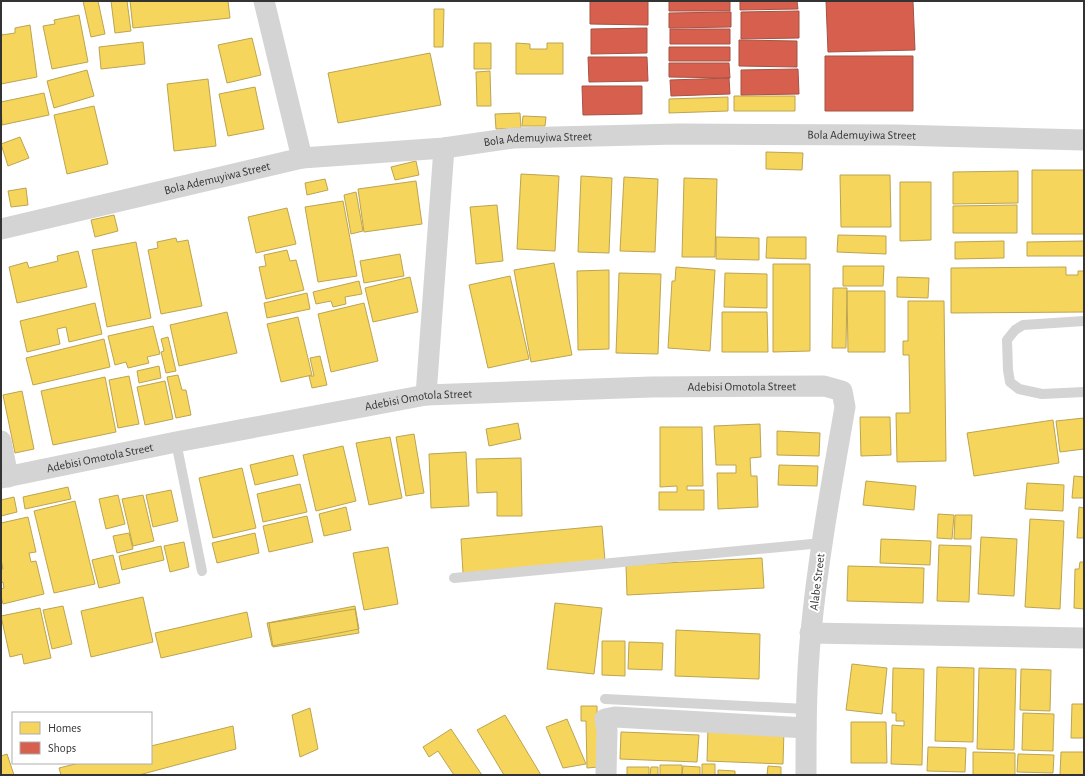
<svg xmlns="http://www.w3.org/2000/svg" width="1085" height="776" font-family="'Alegreya Sans',sans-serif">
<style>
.homes{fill:#f6d55c;stroke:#bca450}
.shops{fill:#d6604d;stroke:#a55245}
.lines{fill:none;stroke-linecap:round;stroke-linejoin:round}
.service{stroke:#d4d4d4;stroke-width:10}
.minor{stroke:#d4d4d4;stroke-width:21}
.labels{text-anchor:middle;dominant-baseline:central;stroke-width:4;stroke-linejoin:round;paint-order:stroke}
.street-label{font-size:12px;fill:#333;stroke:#fff}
</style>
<rect width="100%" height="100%" fill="#fff"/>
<path class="homes" d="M83,1H98L105,34L91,37Z
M111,1H127L131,31L115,33Z
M130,1H228L230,18L133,28Z
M434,9H444L443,47H434Z
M79,15L88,62L52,69L43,26L55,24L54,20Z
M30,25L37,77L1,84V30L2,35L15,33V28Z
M252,38L261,75L227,83L218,45Z
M143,42L145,64L101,69L99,47Z
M474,43H491V69H474Z
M516,43L530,44V49H547V43H563V74H516Z
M430,53L441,105L338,123L328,73Z
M87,70L94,96L54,108L47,81Z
M490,71L491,106H477L476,72Z
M208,79L216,146L174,151L167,84Z
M255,87L264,129L228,136L219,94Z
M44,93L49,115L2,125L1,102Z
M734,96H795V111H734Z
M728,97V111L669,113V99Z
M94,106L108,164L67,174L54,115Z
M520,113L521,128L496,129L495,114Z
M523,116L546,117L545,126H522Z
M20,137L29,158L8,166L1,144Z
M766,152L803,153L802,170L766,169Z
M416,161L419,175L395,180L391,167Z
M1032,170H1084V234H1032Z
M1018,171V203L953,204V172Z
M521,174L559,176L555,251L517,249Z
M840,175H890L891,227H841Z
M581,176L612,178L609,253L578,252Z
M624,177L658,179L655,252L620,251Z
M684,178L717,179L715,257H682Z
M325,179L328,190L307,195L305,183Z
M416,181L422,224L364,232L358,189Z
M900,182H931V240L900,241Z
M26,188L28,205L11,207L8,191Z
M356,192L363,231L351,234L344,195Z
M343,201L357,276L318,282L305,207Z
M497,205L503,261L476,264L470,207Z
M1017,205V233H953V206Z
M287,208L296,244L256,253L248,217Z
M114,215L118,231L95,237L91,220Z
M838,235L886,236V254L837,252Z
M716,237L759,238V260L716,259Z
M767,237H806V259L766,258Z
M176,238L177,242L188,240L202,306L161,314L148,250L158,248L157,242Z
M1004,241V258L955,259V242Z
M1084,241V256H1027V242Z
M136,242L151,318L107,327L92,250Z
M287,250L290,261L296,260L304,290L266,299L259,267L266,266L264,255Z
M78,251L87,287L17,303L9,267L27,262L29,268L58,261L57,256Z
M400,254L404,276L364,283L360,261Z
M554,263L572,355L531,362L514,270Z
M773,264H810V351L773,352Z
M843,266H884L883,286H843Z
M676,267L715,270L710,351L668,348L672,281H675Z
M1066,267V275H1078V271H1084V312L951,313V268Z
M609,270V349L578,350L577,271Z
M619,273L661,274L658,354L616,353Z
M725,273L767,274V308L724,307Z
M510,276L529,359L488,368L469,285Z
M410,277L418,312L373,322L365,288Z
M897,277L929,278L928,298L897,297Z
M359,281L362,294L345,297L346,304L333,307L331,301L316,304L313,292Z
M833,288H847L846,348H832Z
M847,291H885V352H848Z
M307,293L310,309L267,318L264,303Z
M908,301H944L946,461L897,462L896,413H910L909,355H903V341H908Z
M95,303L102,334L69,342L66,327L57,329L60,344L27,352L20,321Z
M364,303L378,361L331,372L318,314Z
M227,312L237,353L179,366L170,325Z
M722,312H767L768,352H722Z
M298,317L312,375L281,382L267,324Z
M153,326L160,354L147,357L149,363L128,368L126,362L115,365L108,336Z
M168,337L176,371L166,373L161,352L164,351L161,339Z
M104,339L110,367L33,385L26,358Z
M320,356L327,385L312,388L309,376H314L310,358Z
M159,366L161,378L139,383L137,371Z
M178,375L182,390H186L191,415L176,418L167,377Z
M129,376L139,424L118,428L109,380Z
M105,377L116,432L53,445L41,391Z
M165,381L173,419L145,425L137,387Z
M22,391L34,449L15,453L3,395Z
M860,417H890L891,455L861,456Z
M1084,418V449L1060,452L1056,421Z
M1053,420L1059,463L974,476L967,433Z
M518,423L521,439L489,446L486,429Z
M760,424L761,457L750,458L751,476H757L758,507L718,509L717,473H736V465H716L714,426Z
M660,427H702L703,486H687V490H704V510H659V492H677V486L660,487Z
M777,431L820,433L819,456L777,455Z
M414,434L424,493L406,496L396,437Z
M390,437L402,498L369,505L356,443Z
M343,446L356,501L316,511L303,455Z
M466,452L469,506L431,508L429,454Z
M293,455L298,475L255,485L250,465Z
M521,458L522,516H497V492L477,493L476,459Z
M779,465L818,466L817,486L778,485Z
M242,468L256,528L213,538L199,478Z
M1074,476L1084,477V498H1072Z
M866,481L916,486L914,510L863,505Z
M1027,483L1064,485L1063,511L1025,509Z
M300,484L307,512L263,522L257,494Z
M68,487L71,499L25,509L23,497Z
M171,490L178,521L153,527L146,495Z
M118,495L125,524L106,529L99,499Z
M143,495L154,541L133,546L122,499Z
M14,497L17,512L1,516V500Z
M75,501L95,584L54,593L34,511Z
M346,507L351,530L324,536L319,514Z
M1079,507L1084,508V538H1077Z
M938,514L954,515L952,539L937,538Z
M955,515H972L971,539H954Z
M307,516L313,542L269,552L263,526Z
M28,517L36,552L29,553L31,562L36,561L44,594L3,604L1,596V589L4,588L3,582L1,583V569H3L1,560V523Z
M1030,519L1064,521L1060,609L1025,607Z
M602,526L605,561L463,573L461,539Z
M129,533L133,549L117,553L113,536Z
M255,533L259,553L217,563L212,543Z
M981,537L1017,539L1014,596L978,594Z
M881,539L931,541L930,565L880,563Z
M184,542L189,567L170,572L164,546Z
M939,545L971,546L969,602L937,601Z
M161,546L164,560L122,570L119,556Z
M388,547L398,604L364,610L353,553Z
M113,555L120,583L99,588L92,560Z
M762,558L764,588L627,595L626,565Z
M1080,562H1084V609L1074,608L1075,569H1079Z
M848,566L924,568L923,603L847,601Z
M143,597L153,642L91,657L81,611Z
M555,603L602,608L594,674L547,669Z
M63,606L72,644L52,649L43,610Z
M355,606L359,629L272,646L267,623Z
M40,608L51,658L24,664L22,654L10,657L1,616Z
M355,609L359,633L273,647L269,623Z
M247,612L252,637L161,658L155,633Z
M676,630L760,634L759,679L675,676Z
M602,641H625V676L602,675Z
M629,642L663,643L662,670L628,669Z
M852,664L887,668L882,714L846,710Z
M937,667L974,668L973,742L935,741Z
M893,668L924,669L922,765L891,764L892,725L904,726V721H896V713H892Z
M979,668L1016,669L1014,750L977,749Z
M1021,669L1051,670L1050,711L1020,710Z
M1072,704H1084V738H1071Z
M581,706H597L598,767L587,768L586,721H581Z
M310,708L318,749L300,757L292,715Z
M1023,713L1054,714L1053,751L1022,750Z
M505,715L541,775H504L477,730Z
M567,719L586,764L563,768L546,727Z
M851,722H886L887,763H851Z
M233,726L236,749L139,775H61L59,768L79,763H151V746Z
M708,727L784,730L783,764L707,761Z
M451,729L482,775H454L438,751L429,757L423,747Z
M621,732L699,735L697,762L620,759Z
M928,747L966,748L965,772L927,771Z
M973,752L1015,753V775H973Z
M1061,752H1084V775H1060Z
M7,754L14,775H1V756Z
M1018,754L1054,755L1053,773L1017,772Z
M702,764H715V775H702Z
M660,765H682V775H660Z
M683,766L700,767V775H682Z
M768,766L781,767V775H767Z
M627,767H649V775H627Z
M651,767H658V775H650Z
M718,770L735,771V775H747H718Z"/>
<path class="shops" d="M590,1H648V25L590,24Z
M669,1H730V11H669Z
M740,1H797L798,9L740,10Z
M826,1H913L915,50L828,52Z
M799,11V38L741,39V12Z
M731,12V27L669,28V13Z
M647,28V53L591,54V29Z
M670,29H730V44H670Z
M739,40L797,41V67L739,66Z
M669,47H730V61H669Z
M825,56H913V111H825Z
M588,57H647L648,81L589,82Z
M669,63H729L730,78L669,77Z
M798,69L799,94L741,95V70Z
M729,78L730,94L671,96L670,80Z
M582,86H642V114L583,115Z"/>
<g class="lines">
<path class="service" d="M1084,321L1023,325L1015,330L1007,340L1008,370L1010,382L1019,389L1042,394L1084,392
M176,442L202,571
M454,578L822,543
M605,699L806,709"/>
<g class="minor">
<path d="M264,1L302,158"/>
<path id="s1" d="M1,229L302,158L444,148L513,138L678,134L897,135L1084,140"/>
<path d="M426,395L444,148"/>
<path d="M1,441L8,477"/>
<path id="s2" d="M1,478L176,442L426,395L651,387L824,386L842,391L845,407C832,482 818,557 811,632C806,680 806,727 806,775"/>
<path d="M810,633L1084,638"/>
<path d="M606,775L607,731L605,719L615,717L806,728"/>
</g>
</g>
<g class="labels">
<g class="street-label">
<text stroke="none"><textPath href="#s1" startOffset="870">Bola Ademuyiwa Street</textPath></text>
<text stroke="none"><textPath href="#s1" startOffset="546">Bola Ademuyiwa Street</textPath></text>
<text stroke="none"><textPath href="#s1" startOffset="222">Bola Ademuyiwa Street</textPath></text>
<text stroke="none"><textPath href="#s2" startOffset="749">Adebisi Omotola Street</textPath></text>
<text stroke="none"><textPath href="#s2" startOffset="425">Adebisi Omotola Street</textPath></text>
<text stroke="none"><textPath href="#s2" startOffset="101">Adebisi Omotola Street</textPath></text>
<text transform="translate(817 582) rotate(-83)">Alabe Street</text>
</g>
</g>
<rect width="1085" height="776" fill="none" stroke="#333333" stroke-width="4"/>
<rect x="12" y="712" width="140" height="52" fill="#ffffff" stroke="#adadad"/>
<rect x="20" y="722" width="20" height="12" fill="#f6d55c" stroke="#adadad"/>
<text x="48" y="732" font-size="12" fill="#333333">Homes</text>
<rect x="20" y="742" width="20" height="12" fill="#d6604d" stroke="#adadad"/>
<text x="48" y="752" font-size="12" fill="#333333">Shops</text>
</svg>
